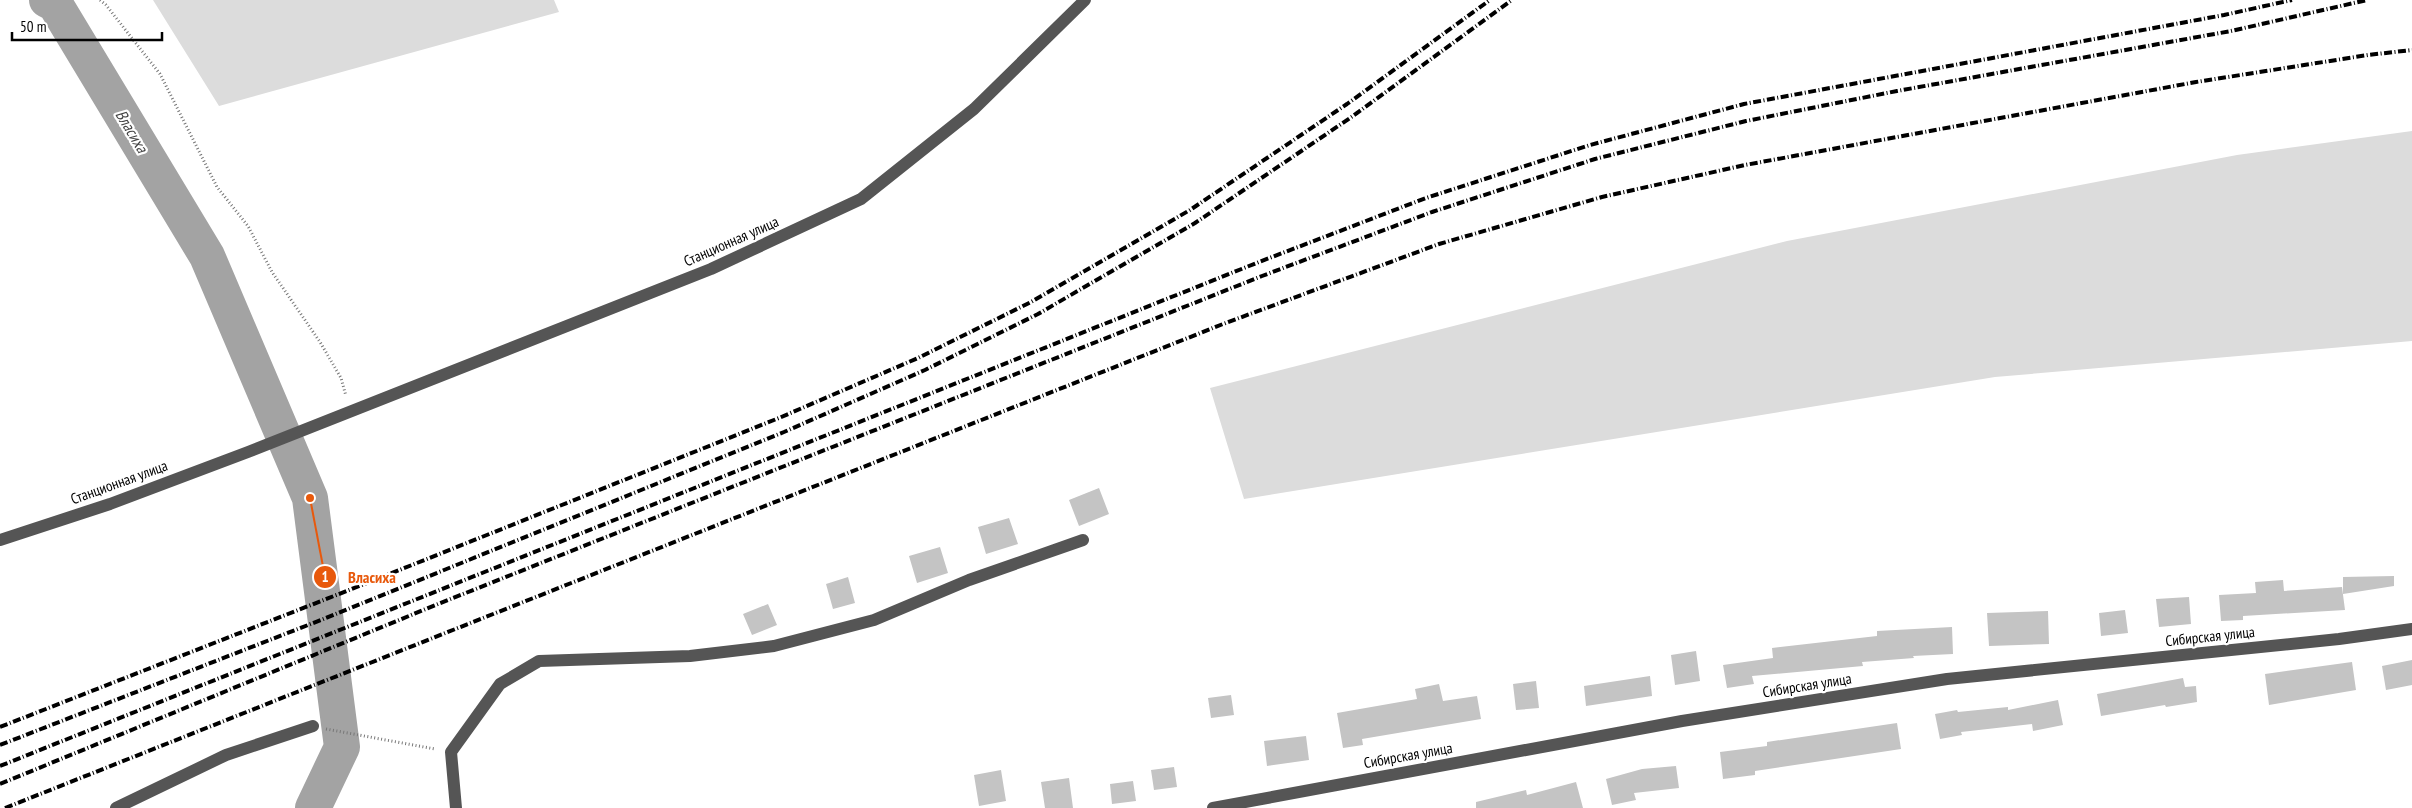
<svg xmlns="http://www.w3.org/2000/svg" width="2412" height="808" font-family="'PT Sans Narrow',sans-serif">
<style>
.green{fill:#dcdcdc}
.lines{fill:none;stroke-linecap:round;stroke-linejoin:round}
.river{stroke:#a3a3a3;stroke-width:36}
.building{fill:#c4c4c4}
.path{stroke:#777;stroke-width:3;stroke-dasharray:1 2.5;stroke-linecap:butt}
.minor{stroke:#555;stroke-width:12}
.rail{stroke:#000;stroke-width:4;stroke-dasharray:8 2.5 1 2.5;stroke-linecap:butt}
.labels{text-anchor:middle;dominant-baseline:central;stroke-width:4.5;stroke-linejoin:round;paint-order:stroke}
.street-label{font-size:15px;fill:#000;stroke:#fff}
.water-label{font-size:16px;font-style:italic;fill:#444;stroke:#fff}
.leader{fill:none;stroke:#e8590c;stroke-width:2}
.callout-dot{fill:#e8590c;stroke:#fff;stroke-width:2}
.mark-label{font-size:15px;text-anchor:middle;font-weight:bold;fill:#fff}
.callout-label{font-size:16px;text-anchor:middle;font-weight:bold;fill:#e8590c;stroke:#fff;stroke-width:4.5;stroke-linejoin:round;paint-order:stroke}
</style>
<rect width="100%" height="100%" fill="#fff"/>
<path class="green" d="M153,0H554L559,12L219,106Z
M2412,131V341L1995,377L1244,499L1210,388L1787,241L2237,155Z"/>
<g class="lines">
<path class="river" d="M47,0L55,4L207,256L310,498L342,747L313,808"/>
</g>
<path class="building" d="M1099,488L1109,514L1079,526L1069,500Z
M1009,518L1018,544L986,554L978,527Z
M940,547L948,573L917,583L909,556Z
M2394,576V586L2343,594V577Z
M848,577L855,603L833,609L826,584Z
M2283,580L2284,591L2342,587L2345,610L2243,616V620L2221,621L2219,595L2256,593L2255,582Z
M2189,597L2191,624L2159,627L2156,599Z
M768,604L777,625L752,635L743,614Z
M2125,610L2128,633L2101,636L2099,613Z
M2048,611L2049,644L1989,646L1987,613Z
M1952,627L1953,654L1913,656L1914,658L1862,662L1863,666L1752,676L1754,684L1727,688L1723,665L1773,658L1772,648L1877,636V631Z
M1696,651L1700,681L1675,685L1671,655Z
M2412,660V685L2386,690L2382,666Z
M2352,662L2356,690L2269,705L2265,674Z
M1650,676L1652,696L1586,706L1584,686Z
M2183,678L2185,687L2196,686L2197,702L2166,707L2165,705L2101,716L2097,694Z
M1536,681L1539,708L1516,710L1513,684Z
M1439,684L1443,701L1477,696L1481,719L1362,739L1363,745L1343,748L1337,713L1417,699L1415,689Z
M1231,695L1234,715L1211,718L1208,698Z
M2058,700L2063,725L2033,731L2032,724L1961,732L1962,735L1940,739L1935,714L1957,710L1958,712L2008,707V710Z
M1897,723L1901,749L1755,771V775L1723,779L1720,752L1767,746V742Z
M1306,736L1309,760L1267,766L1264,741Z
M1676,766L1679,788L1634,793L1636,800L1612,805L1606,779L1642,769Z
M1174,767L1177,787L1154,790L1151,770Z
M1001,770L1006,801L979,806L974,775Z
M1069,778L1073,808H1045L1041,782Z
M1133,781L1136,801L1112,804L1110,784Z
M1576,782L1583,808H1476V802L1526,790L1527,795Z"/>
<g class="lines">
<path class="path" d="M100,0L106,5L160,74L217,187L248,226L272,272L320,342L341,378L346,396
M326,729L435,749"/>
<path class="minor" d="M0,540L110,504L248,452L711,269L861,199L974,109L1085,0
M116,808L226,755L313,726
M456,808L451,752L500,684L539,661L690,656L774,646L874,620L969,580L1083,540
M1213,808L1682,721L1947,679L2339,639L2412,629"/>
<path class="rail" d="M0,727L367,583L779,418L918,358L1031,302L1190,210L1347,104L1490,0
M0,745L321,620L784,432L925,370L1038,314L1195,223L1353,116L1512,0
M0,766L1259,262L1426,198L1590,145L1744,104L2224,15L2292,0
M0,784L438,604L1262,276L1432,212L1595,159L1746,121L1897,91L2231,31L2367,0
M5,808L1223,324L1439,244L1602,197L1745,165L2196,82L2368,55L2412,50"/>
</g>
<g class="labels">
<g class="street-label">
<text transform="translate(731 241) rotate(-24)">Станционная улица</text>
<text transform="translate(119 482) rotate(-20)">Станционная улица</text>
<text transform="translate(2210 636) rotate(-6)">Сибирская улица</text>
<text transform="translate(1807 685) rotate(-9)">Сибирская улица</text>
<text transform="translate(1408 755) rotate(-10)">Сибирская улица</text>
</g>
<g class="water-label">
<text transform="translate(132 131) rotate(59)">Власиха</text>
</g>
</g>
<path class="leader" d="M310 498L325 577"/>
<g class="callout-dot">
<circle cx="310" cy="498" r="5"/>
<circle cx="325" cy="577" r="12"/>
</g>
<g class="mark-label">
<text x="325" y="582">1</text>
</g>
<g class="callout-label">
<text x="372" y="583">Власиха</text>
</g>
<path d="M12 32v8h150v-8" fill="none" stroke="#000000" stroke-width="2.5"/>
<text x="20" y="32" font-size="15" fill="#000000" stroke="#ffffff" stroke-width="4" paint-order="stroke">50 m</text>
</svg>
